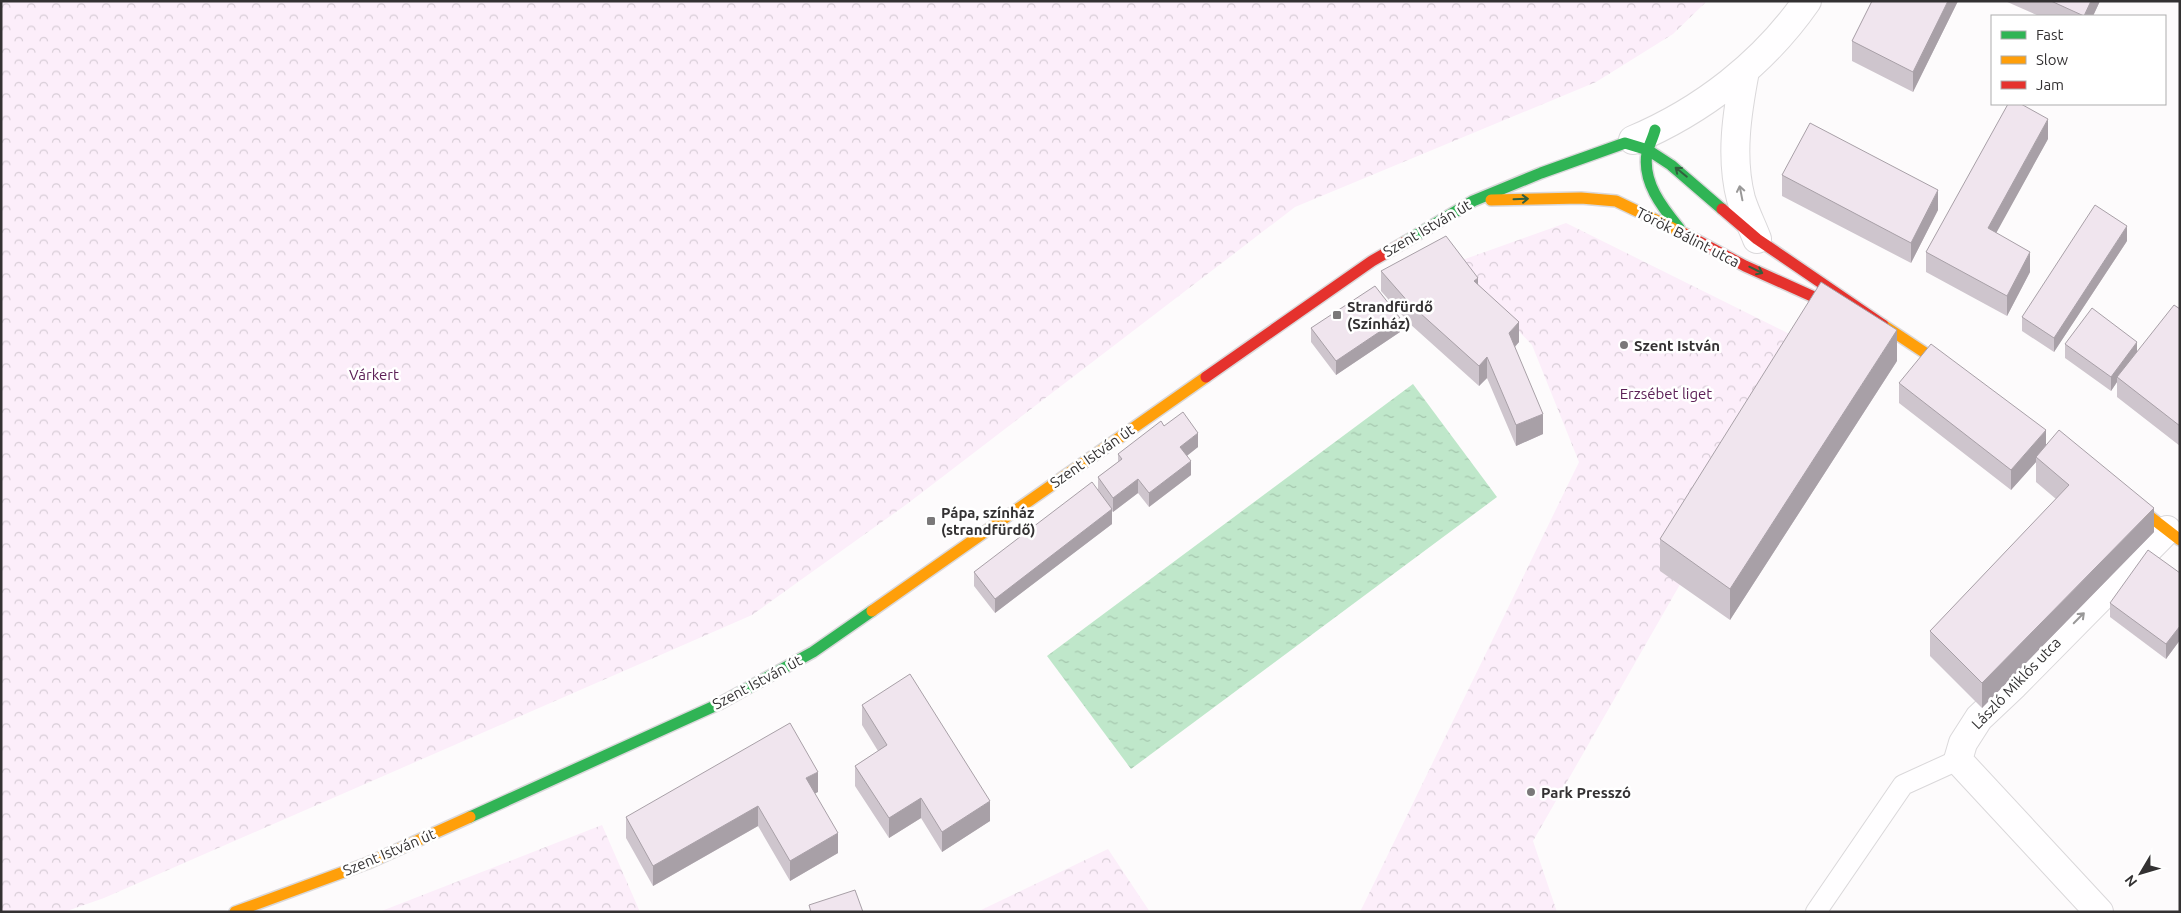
<svg xmlns="http://www.w3.org/2000/svg" width="2181" height="913" font-family="Ubuntu,sans-serif">
<style>
.forest{fill:url(#forest-crowns)}
.water{fill:url(#water-ripples)}
.lines{fill:none;stroke-linecap:round;stroke-linejoin:round}
.lane-casing{stroke:#dad8da;stroke-width:22}
.street-casing{stroke:#dad8da;stroke-width:30}
.fast-casing{stroke:#dad8da;stroke-width:14}
.slow-casing{stroke:#dad8da;stroke-width:14}
.jam-casing{stroke:#dad8da;stroke-width:14}
.lane{stroke:#fffeff;stroke-width:20}
.street{stroke:#fffeff;stroke-width:28}
.fast{stroke:#30b455;stroke-width:11}
.slow{stroke:#ff9f0a;stroke-width:11}
.jam{stroke:#e5322d;stroke-width:11}
.wall{fill:#cec5cd}
.shaded-wall{fill:#a8a0a7}
.building{fill:#f0e5ee;stroke:#a8a0a7}
.oneway{stroke:#325f3e}
.oneway2{stroke:#999898}
.poi-dot{fill:#7a7879;stroke:#fff;stroke-width:2}
.labels{text-anchor:middle;dominant-baseline:central;stroke-width:5;stroke-linejoin:round;paint-order:stroke}
.street-label{font-size:15px;fill:#333132;stroke:#fff}
.poi-label{font-size:15px;font-weight:bold;fill:#333132;stroke:#fff;text-anchor:start}
.park-label{font-size:15px;fill:#5c2056;stroke:#fff}
</style>
<defs>
<pattern id="forest-crowns" width="20" height="18" patternUnits="userSpaceOnUse" patternTransform="scale(1.25)"><rect width="20" height="18" fill="#fceefa"/><path d="M2 6a3 3 0 1 1 6 0M12 15a3 3 0 1 1 6 0" fill="none" stroke="#d8cdd7"/></pattern>
<pattern id="water-ripples" width="26" height="14" patternUnits="userSpaceOnUse" patternTransform="scale(1.25)"><rect width="26" height="14" fill="#bfe7ca"/><path d="M2 4q2-2 4 0t4 0M15 11q2-2 4 0t4 0" fill="none" stroke="#a5c7ae"/></pattern>
</defs>
<rect width="100%" height="100%" fill="#fdfbfc"/>
<path class="forest" d="M1,1H1707L1673,34L1596,82L1295,207L907,504L752,615L104,898L64,912H1Z
M1566,223L1816,347L1533,841L1557,912H1360L1579,462L1532,345L1454,263Z
M602,825L640,912H379Z
M1108,849L1150,912H977Z"/>
<path class="water" d="M1413,384L1497,497L1131,769L1047,656Z"/>
<g class="lines">
<g class="lane-casing">
<path id="lane" d="M1816,912L1903,785L1958,760"/>
</g>
<g class="street-casing">
<path id="street" d="M1745,71C1737,113 1730,157 1741,199C1745,212 1752,226 1757,239
M1633,140C1702,111 1764,63 1807,1
M2099,912L1958,760L1963,743L1979,718L2014,685L2167,530"/>
</g>
<g class="fast-casing">
<path id="fast" d="M1655,130C1653,138 1649,145 1647,153C1642,182 1662,207 1679,228
M1405,242L1473,201L1541,173L1625,143L1648,150L1671,165L1722,209
M470,817L719,704L813,652L872,611"/>
</g>
<g class="slow-casing">
<path id="slow" d="M1491,200L1581,198L1616,201L1685,234
M1883,325L1954,372
M2126,498L2180,540
M872,611L1206,377
M235,912L368,863L470,817"/>
</g>
<g class="jam-casing">
<path id="jam" d="M1722,209L1757,239L1883,325
M1685,234L1745,266L1834,306
M1206,377L1372,261L1405,242"/>
</g>
<use href="#lane" class="lane"/>
<use href="#street" class="street"/>
<use href="#fast" class="fast"/>
<use href="#slow" class="slow"/>
<use href="#jam" class="jam"/>
</g>
<path class="wall" d="M1872,1H1958L1913,92L1852,61V41Z
M2005,1H2100L2093,16H2039Z
M2048,139L1996,232L2030,272L2007,316L1926,272V252Z
M1782,175L1938,210L1911,263L1782,196Z
M2127,241L2054,352L2022,331V317Z
M1381,271L1478,284L1519,342L1515,347L1543,434L1516,446L1487,378L1479,386L1410,324L1381,291Z
M2180,309V446L2117,397V382L2111,391L2065,358V344L2137,352Z
M1311,328L1400,332L1336,375L1311,342Z
M1897,361L1730,620L1660,571V539Z
M1899,383L2046,445L2154,532L1982,708L1930,656V631L2056,499L2036,482V462L2011,490L1899,403Z
M1164,426L1198,447L1187,456L1191,475L1149,507L1138,493L1113,512L1112,511V524L995,613L974,586V572L1098,490V477L1118,462V454Z
M2180,573V640L2166,659L2110,617V603Z
M862,705L990,821L942,852L921,818L889,838L855,786V766L878,751L862,725Z
M818,792L815,793L838,853L790,881L758,826L653,886L626,838V817Z"/>
<path class="shaded-wall" d="M1948,1H1958L1913,92V72Z
M2091,1H2100L2093,16H2084Z
M2048,119V139L1988,248V228Z
M1938,190V210L1911,263V243Z
M2127,226V241L2054,352V338Z
M2030,252V272L2007,316V296Z
M1478,278V298L1474,281Z
M1400,318V332L1336,375V361Z
M1519,322V342L1509,353V333Z
M1897,330V361L1730,620V589Z
M2137,342V356L2117,377V382L2111,391V377Z
M1487,357V378L1479,386V366Z
M1543,414V434L1516,446V425Z
M2046,430V450L2036,457V462L2011,490V470Z
M1198,433V447L1180,461V447Z
M1191,461V475L1149,507V493Z
M1138,479V493L1113,512V498Z
M2154,508V532L1982,708V683Z
M1112,509V524L995,613V599Z
M2180,626V640L2166,659V644Z
M818,772V792L806,798V778Z
M921,798V818L889,838V818Z
M990,801V821L942,852V832Z
M758,806V826L653,886V866Z
M838,833V853L790,881V861Z"/>
<path class="building" d="M1872,1H1948L1913,72L1852,41Z
M2051,1H2091L2084,16Z
M2008,104H2021L2048,119L1988,228L2030,252L2007,296L1926,252Z
M1810,123L1938,190L1911,243L1782,175Z
M2095,205L2127,226L2054,338L2022,317Z
M1446,236L1478,278L1474,281L1519,322L1509,333L1543,414L1516,425L1487,357L1479,366L1410,304L1381,271Z
M1821,282L1897,330L1730,589L1660,539Z
M1375,286L1400,318L1336,361L1311,328Z
M2174,305L2180,309V426L2117,377Z
M2092,308L2137,342L2111,377L2065,344Z
M1931,344L2046,430L2011,470L1899,383Z
M1183,412L1198,433L1180,447L1191,461L1149,493L1138,479L1113,498L1098,477L1122,459L1118,454L1161,421L1164,426Z
M2059,430L2154,508L1982,683L1930,631L2069,485L2036,457Z
M1092,482L1112,509L995,599L974,572Z
M2148,550L2180,573V626L2166,644L2110,603Z
M910,674L990,801L942,832L921,798L889,818L855,766L887,745L862,705Z
M790,723L818,772L806,778L838,833L790,861L758,806L653,866L626,817Z
M855,890L863,912H811L809,905Z"/>
<defs><path id="oneway-shaft" d="M-6 0H5M1.5-3L5.5 0L1.5 3" fill="none" stroke-width="1.6" stroke-linecap="round" stroke-linejoin="round" transform="scale(1.25)"/></defs>
<g class="oneway">
<use href="#oneway-shaft" transform="translate(1681 172) rotate(-141)"/>
<use href="#oneway-shaft" transform="translate(1521 199) rotate(-2)"/>
<use href="#oneway-shaft" transform="translate(1756 270) rotate(26)"/>
</g>
<g class="oneway2">
<use href="#oneway-shaft" transform="translate(1741 193) rotate(-101)"/>
<use href="#oneway-shaft" transform="translate(2079 618) rotate(-45)"/>
</g>
<g class="poi-dot">
<rect x="1332" y="310" width="10" height="10" rx="2.5"/>
<circle cx="1624" cy="345" r="5"/>
<rect x="926" y="516" width="10" height="10" rx="2.5"/>
<circle cx="1531" cy="792" r="5"/>
</g>
<g class="labels">
<g class="street-label">
<text transform="translate(1427 228) rotate(-30)">Szent István út</text>
<text transform="translate(1688 237) rotate(27)">Török Bálint utca</text>
<text transform="translate(1092 456) rotate(-35)">Szent István út</text>
<text transform="translate(757 682) rotate(-28)">Szent István út</text>
<text transform="translate(2016 683) rotate(-46)">László Miklós utca</text>
<text transform="translate(389 852) rotate(-23)">Szent István út</text>
</g>
<g class="poi-label">
<text x="1347" y="306">Strandfürdő<tspan x="1347" dy="17">(Színház)</tspan></text>
<text x="1634" y="345">Szent István</text>
<text x="941" y="512">Pápa, színház<tspan x="941" dy="17">(strandfürdő)</tspan></text>
<text x="1541" y="792">Park Presszó</text>
</g>
<g class="park-label">
<text x="374" y="374">Várkert</text>
<text x="1666" y="393">Erzsébet liget</text>
</g>
</g>
<rect width="2181" height="913" fill="none" stroke="#333132" stroke-width="5"/>
<rect x="1991" y="15" width="175" height="90" fill="#ffffff" stroke="#adadad"/>
<rect x="2001" y="31" width="25" height="8" fill="#30b455" stroke="#adadad"/>
<text x="2036" y="40" font-size="15" fill="#333132">Fast</text>
<rect x="2001" y="56" width="25" height="8" fill="#ff9f0a" stroke="#adadad"/>
<text x="2036" y="65" font-size="15" fill="#333132">Slow</text>
<rect x="2001" y="81" width="25" height="8" fill="#e5322d" stroke="#adadad"/>
<text x="2036" y="90" font-size="15" fill="#333132">Jam</text>
<g transform="translate(2141 873) rotate(232)" stroke="#ffffff" stroke-width="4" paint-order="stroke">
<path d="M0-4L9 19L0 12L-9 19Z" fill="#333132"/>
<text y="-8" font-size="14" font-weight="bold" text-anchor="middle" fill="#333132">N</text>
</g>
</svg>
